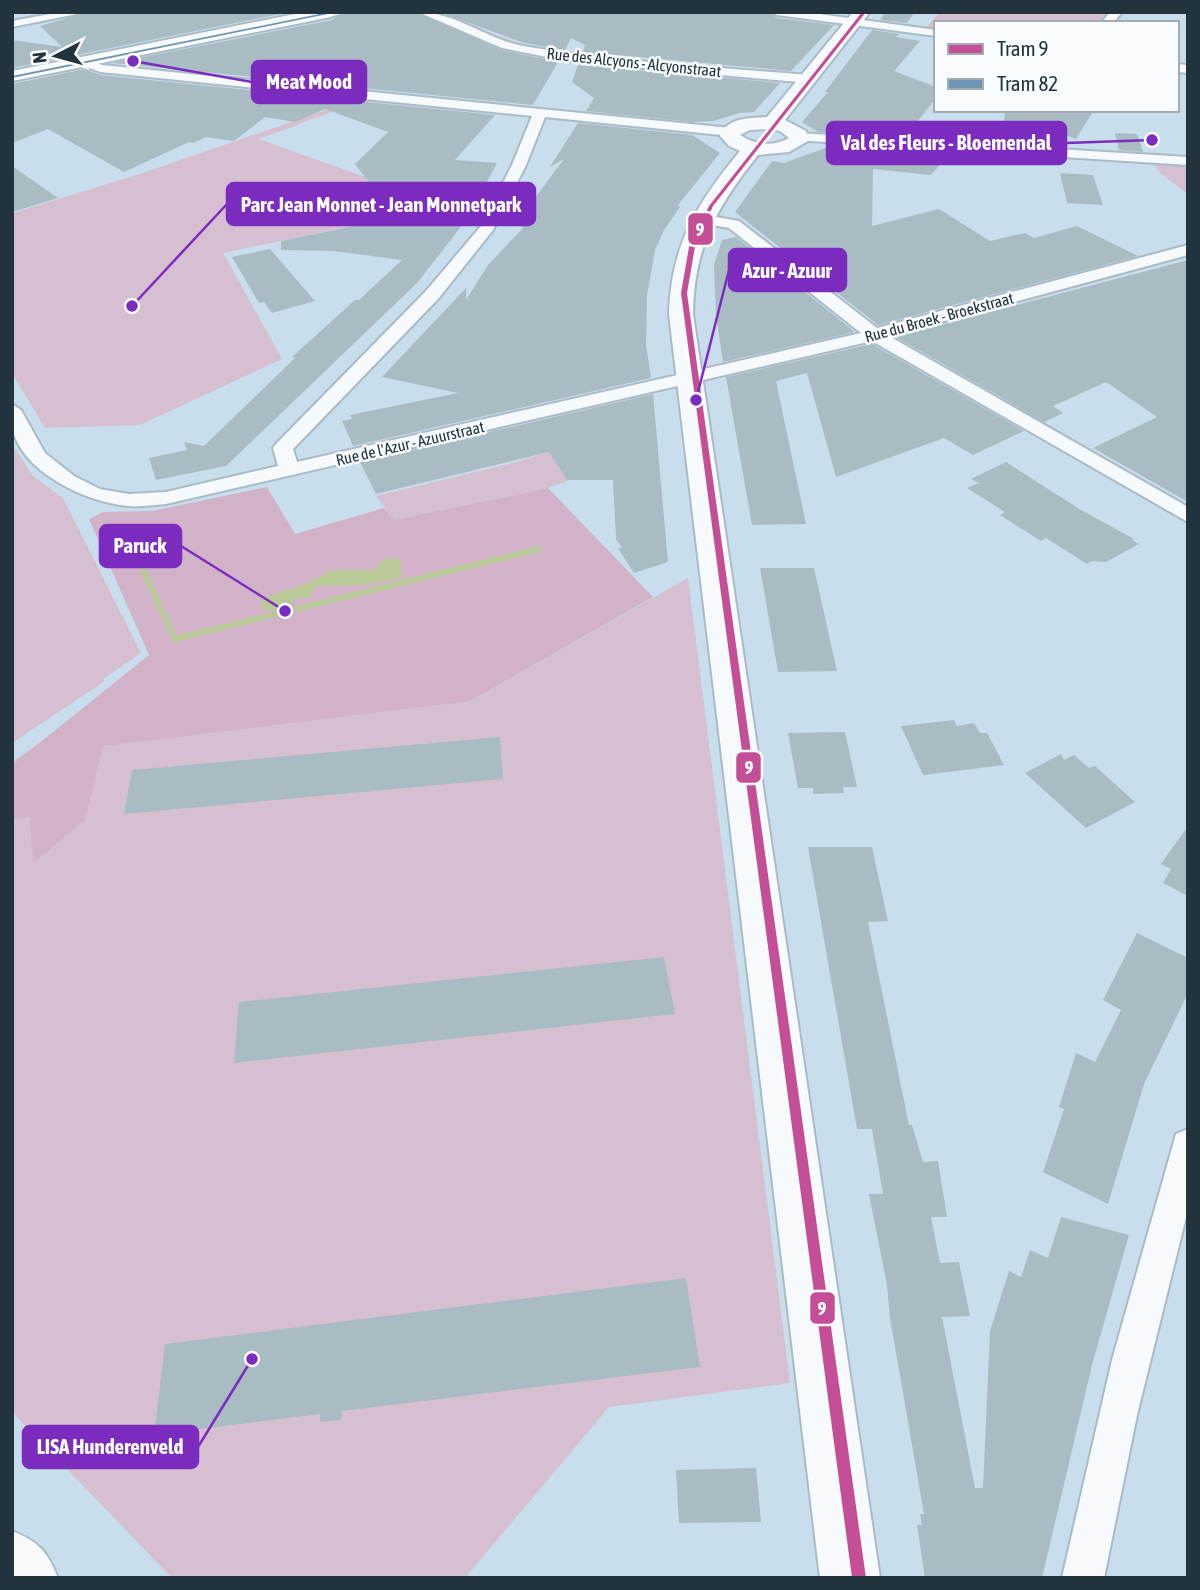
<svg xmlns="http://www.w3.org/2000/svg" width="1200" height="1590" font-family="'Asap Condensed',sans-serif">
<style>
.green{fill:#d6bfd0}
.forest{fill:#d2b2c8}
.water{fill:#b9c897}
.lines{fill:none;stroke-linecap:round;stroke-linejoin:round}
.stream{stroke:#b9c897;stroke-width:6}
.building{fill:#a9bcc4}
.street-casing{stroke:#aabbc7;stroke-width:4}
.secondary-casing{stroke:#aabbc7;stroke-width:4}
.street{fill:#f7fafc;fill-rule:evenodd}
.secondary{fill:#f7fafc;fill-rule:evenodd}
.tram-1-casing{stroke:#f9fdff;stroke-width:5}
.tram-2-casing{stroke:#f9fdff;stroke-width:5}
.tram-1{fill:#c44f97;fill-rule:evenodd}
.tram-2{fill:#7094b4;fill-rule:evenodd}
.labels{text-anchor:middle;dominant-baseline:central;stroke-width:5;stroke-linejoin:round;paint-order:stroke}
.far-street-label{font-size:16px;fill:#23333d;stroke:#f9fdff}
.leader{fill:none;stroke:#7b2cbf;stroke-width:2.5}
.callout-dot{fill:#7b2cbf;stroke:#f9fdff;stroke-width:2.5}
.callout{fill:#7b2cbf;stroke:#7b2cbf;stroke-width:2.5}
.callout-label{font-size:21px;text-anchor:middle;font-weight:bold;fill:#fff}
.line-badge{stroke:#f9fdff;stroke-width:2.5}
.badge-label{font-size:19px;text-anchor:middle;font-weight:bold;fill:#fff}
</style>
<rect width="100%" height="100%" fill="#c8deec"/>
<path class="green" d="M940,12H1102L1112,14L1100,23H936V30L925,29Z
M358,99L364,100L259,139L365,177L395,217L223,253L282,359L140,425L45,428L12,373V213L140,174Z
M1154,164L1188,166V194L1161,174Z
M12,444L33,476L63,498L141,653L103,679L105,681L12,743Z
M551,451L567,481L548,488L394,520L376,496L516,462Z
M688,578L790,1383L609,1407L465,1578H172L12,1412V762L155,661L470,701Z"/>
<path class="forest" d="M267,487L295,534L384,508L394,520L548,488L653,597L470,701L103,746L85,820L33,863L30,817L12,819V765L149,655L89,519L103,512L152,511Z"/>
<path class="water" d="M399,558L403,577L365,585L317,586L309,598H297L285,611L262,610L261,599L310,582L332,570H375L383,559Z"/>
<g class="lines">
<path class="stream" d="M123,527L175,639L539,549"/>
</g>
<path class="building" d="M89,12H290L12,68V40L62,47L40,26Z
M342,12H416L501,50L558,62L533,105L113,63L332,20Z
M439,12H769L777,18L834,25L791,71L583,52L585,45L571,38L565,50L524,43Z
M885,12H915L907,23L880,20Z
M872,30L899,34L896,37L920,41L894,71L936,87V98L914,126L957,130V140L818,132L802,122L828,92H825Z
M578,65L780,83L754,112L740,113L713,121L692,122L586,111L594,98L572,82Z
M85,69L100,75L495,115L455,160L497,163L467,219L417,283L226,466L156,480L149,458L187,450L184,442L204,446L295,358L292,357L355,300H359L402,260L334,251L281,250V241L417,213L415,196L380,197L355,164L388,132L325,109L295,122L265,117L234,141L206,137L193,143L189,142L124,172L48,129L12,143V84Z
M1005,110H1094L1076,139L1056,131L1004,122Z
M578,123L692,135L720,153L678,205L680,207L664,230L655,250L647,295L646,345L651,378L353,446L342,421L352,419L350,415L458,393L382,377L466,288V300L488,265L523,228L517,222L564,159L550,167Z
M1115,133L1137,134L1143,152L1119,150Z
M834,145L950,153L931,175L873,169L872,226L939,209L990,241L1025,233L1034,238L1077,226L1138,256L878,325L735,212L772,161L784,163Z
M12,166L58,198L12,212Z
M1060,173L1093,175L1103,205L1067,203Z
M736,237L855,332L723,362L716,315L714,265L722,240Z
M270,249L315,301L272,313L264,302L259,303L232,257Z
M1188,260V502L1093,448L1157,417L1106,382L1053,406L1063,413L1044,422L896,337Z
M872,344L1024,431L973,455L944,438L836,477L807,373L776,381L806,524L752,525L726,377Z
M653,394L668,562L634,573L618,548H622L616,539L613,480H567L549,452L376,494L360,462Z
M1006,462L1081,510L1134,539L1132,540L1139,544L1106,562L1092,561L1087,564L1046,538L1041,541L1000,515L1005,512L967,488L979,483L971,479Z
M760,568H814L837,671L778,672Z
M954,720L957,726L974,723L980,733H987L1004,765L923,775L901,726Z
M845,732L857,787H843L844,793L813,794V788H798L788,733Z
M500,737L503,779L124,814L132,770Z
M1061,754L1064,760L1074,755L1089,768L1095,766L1135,802L1086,828L1025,773Z
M1188,826V896L1163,883L1171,869L1161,864Z
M808,847H872L888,921L868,922L903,1096L909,1125H912L923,1162L938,1161L947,1217H931L940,1263L959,1262L970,1316L942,1317L975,1488H983L990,1331L1009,1271L1021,1277L1030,1250L1048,1258L1061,1217L1129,1235L1092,1365L1042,1578H925L917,1525H922L920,1514H924L890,1318L887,1285L869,1194H883L872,1129H857Z
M1137,933L1188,958V993L1144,1084L1108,1204L1043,1172L1064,1109L1059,1107L1076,1053L1095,1062L1121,1010L1103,1000Z
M664,957L675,1014L234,1063L239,1002Z
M686,1278L700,1367L342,1411L341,1420L320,1422V1414L154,1435L165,1344Z
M756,1468L761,1522L679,1523L676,1470Z"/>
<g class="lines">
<g class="street-casing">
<path id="street" d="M61,12H87L12,27V21Z
M418,12C455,12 487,39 523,46C617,62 714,67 809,75L815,79L809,83L567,61L502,48Z
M772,12H804L936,30V36L777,15Z
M1110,12H1122L1113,23H1101Z
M86,58L102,65L731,128L738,132L731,136L545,117L526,165L493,230L438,299L293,449L297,462L861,333L729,228L695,222L692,219L700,214L739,221L877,328L1188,245V255L889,336L1188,507V522L872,341L166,504C153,505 140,507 128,506C86,502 20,472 12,426C11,420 12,411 12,404L21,410L45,453L74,476L100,489L129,494L166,492L278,466L273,448L276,444L426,291L481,226L512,165L532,116L100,72L82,65V59Z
M1177,64L1188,65V73L1177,72Z
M799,133L1188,157V165L794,140L792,137Z
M1188,1129V1209L1137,1415L1104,1578H1062L1112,1360L1176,1134Z"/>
</g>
<g class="secondary-casing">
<path id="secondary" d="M305,12H339L331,17L12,81V71Z
M853,12H870L785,120L806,131L808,141L789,152L758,155C717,207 694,246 693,314L880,1578H820L669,314C671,245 697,203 740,151L729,146L720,136C727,117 750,118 767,117ZM770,129L780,131L789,138C773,147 755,145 740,135L750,130Z
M12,1531C39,1542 47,1551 58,1578H12Z"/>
</g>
<use href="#street" class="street"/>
<use href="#secondary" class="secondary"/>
<g class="tram-1-casing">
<path id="tram-1" d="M862,12H866L713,206L695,247L687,293L866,1578H852L681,293L689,247L709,206Z"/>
</g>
<g class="tram-2-casing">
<path id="tram-2" d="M329,12H338L12,78V76Z"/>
</g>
<use href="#tram-1" class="tram-1"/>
<use href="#tram-2" class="tram-2"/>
</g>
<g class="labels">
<g class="far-street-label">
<text transform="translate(634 62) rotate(6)">Rue des Alcyons - Alcyonstraat</text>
<text transform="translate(939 317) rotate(-15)">Rue du Broek - Broekstraat</text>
<text transform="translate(410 443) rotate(-13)">Rue de l'Azur - Azuurstraat</text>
</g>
</g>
<path class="leader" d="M133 61L252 82M1152 140L1066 143M132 306L227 204M696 400L729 270M285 611L181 546M252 1359L198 1447"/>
<g class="callout-dot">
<circle cx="133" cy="61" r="7"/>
<circle cx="1152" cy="140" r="7"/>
<circle cx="132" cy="306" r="7"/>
<circle cx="696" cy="400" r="7"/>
<circle cx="285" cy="611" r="7"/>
<circle cx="252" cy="1359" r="7"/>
</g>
<g class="callout">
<rect x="252" y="61" width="114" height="42" rx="7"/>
<rect x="827" y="122" width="239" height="42" rx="7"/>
<rect x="227" y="183" width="308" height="42" rx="7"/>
<rect x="729" y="249" width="117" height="42" rx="7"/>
<rect x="100" y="525" width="81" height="42" rx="7"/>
<rect x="23" y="1426" width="175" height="42" rx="7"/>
</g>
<g class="callout-label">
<text x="309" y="89">Meat Mood</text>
<text x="946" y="150">Val des Fleurs - Bloemendal</text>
<text x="381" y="212">Parc Jean Monnet - Jean Monnetpark</text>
<text x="787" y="278">Azur - Azuur</text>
<text x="140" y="553">Paruck</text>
<text x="110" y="1454">LISA Hunderenveld</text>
</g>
<g class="line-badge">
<rect x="687" y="212" width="27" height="34" rx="7" fill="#c44f97"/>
<rect x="735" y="751" width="27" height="33" rx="7" fill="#c44f97"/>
<rect x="809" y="1291" width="27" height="34" rx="7" fill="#c44f97"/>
</g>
<g class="badge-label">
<text x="700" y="236">9</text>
<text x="749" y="774">9</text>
<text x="822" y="1315">9</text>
</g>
<rect width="1200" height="1590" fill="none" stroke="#23333d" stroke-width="28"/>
<rect x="934" y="21" width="245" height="91" fill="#f9fdff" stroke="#a3acb1" stroke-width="2"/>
<rect x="948" y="44" width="35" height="10" fill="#c44f97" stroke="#a3acb1" stroke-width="2"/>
<text x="997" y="56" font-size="21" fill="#23333d">Tram 9</text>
<rect x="948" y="79" width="35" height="10" fill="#7094b4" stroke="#a3acb1" stroke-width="2"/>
<text x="997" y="91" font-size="21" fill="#23333d">Tram 82</text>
<g transform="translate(56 56) rotate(264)" stroke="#f9fdff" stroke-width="5" paint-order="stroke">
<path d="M0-5L12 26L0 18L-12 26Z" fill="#23333d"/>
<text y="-10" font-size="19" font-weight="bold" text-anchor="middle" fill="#23333d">N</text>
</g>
</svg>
